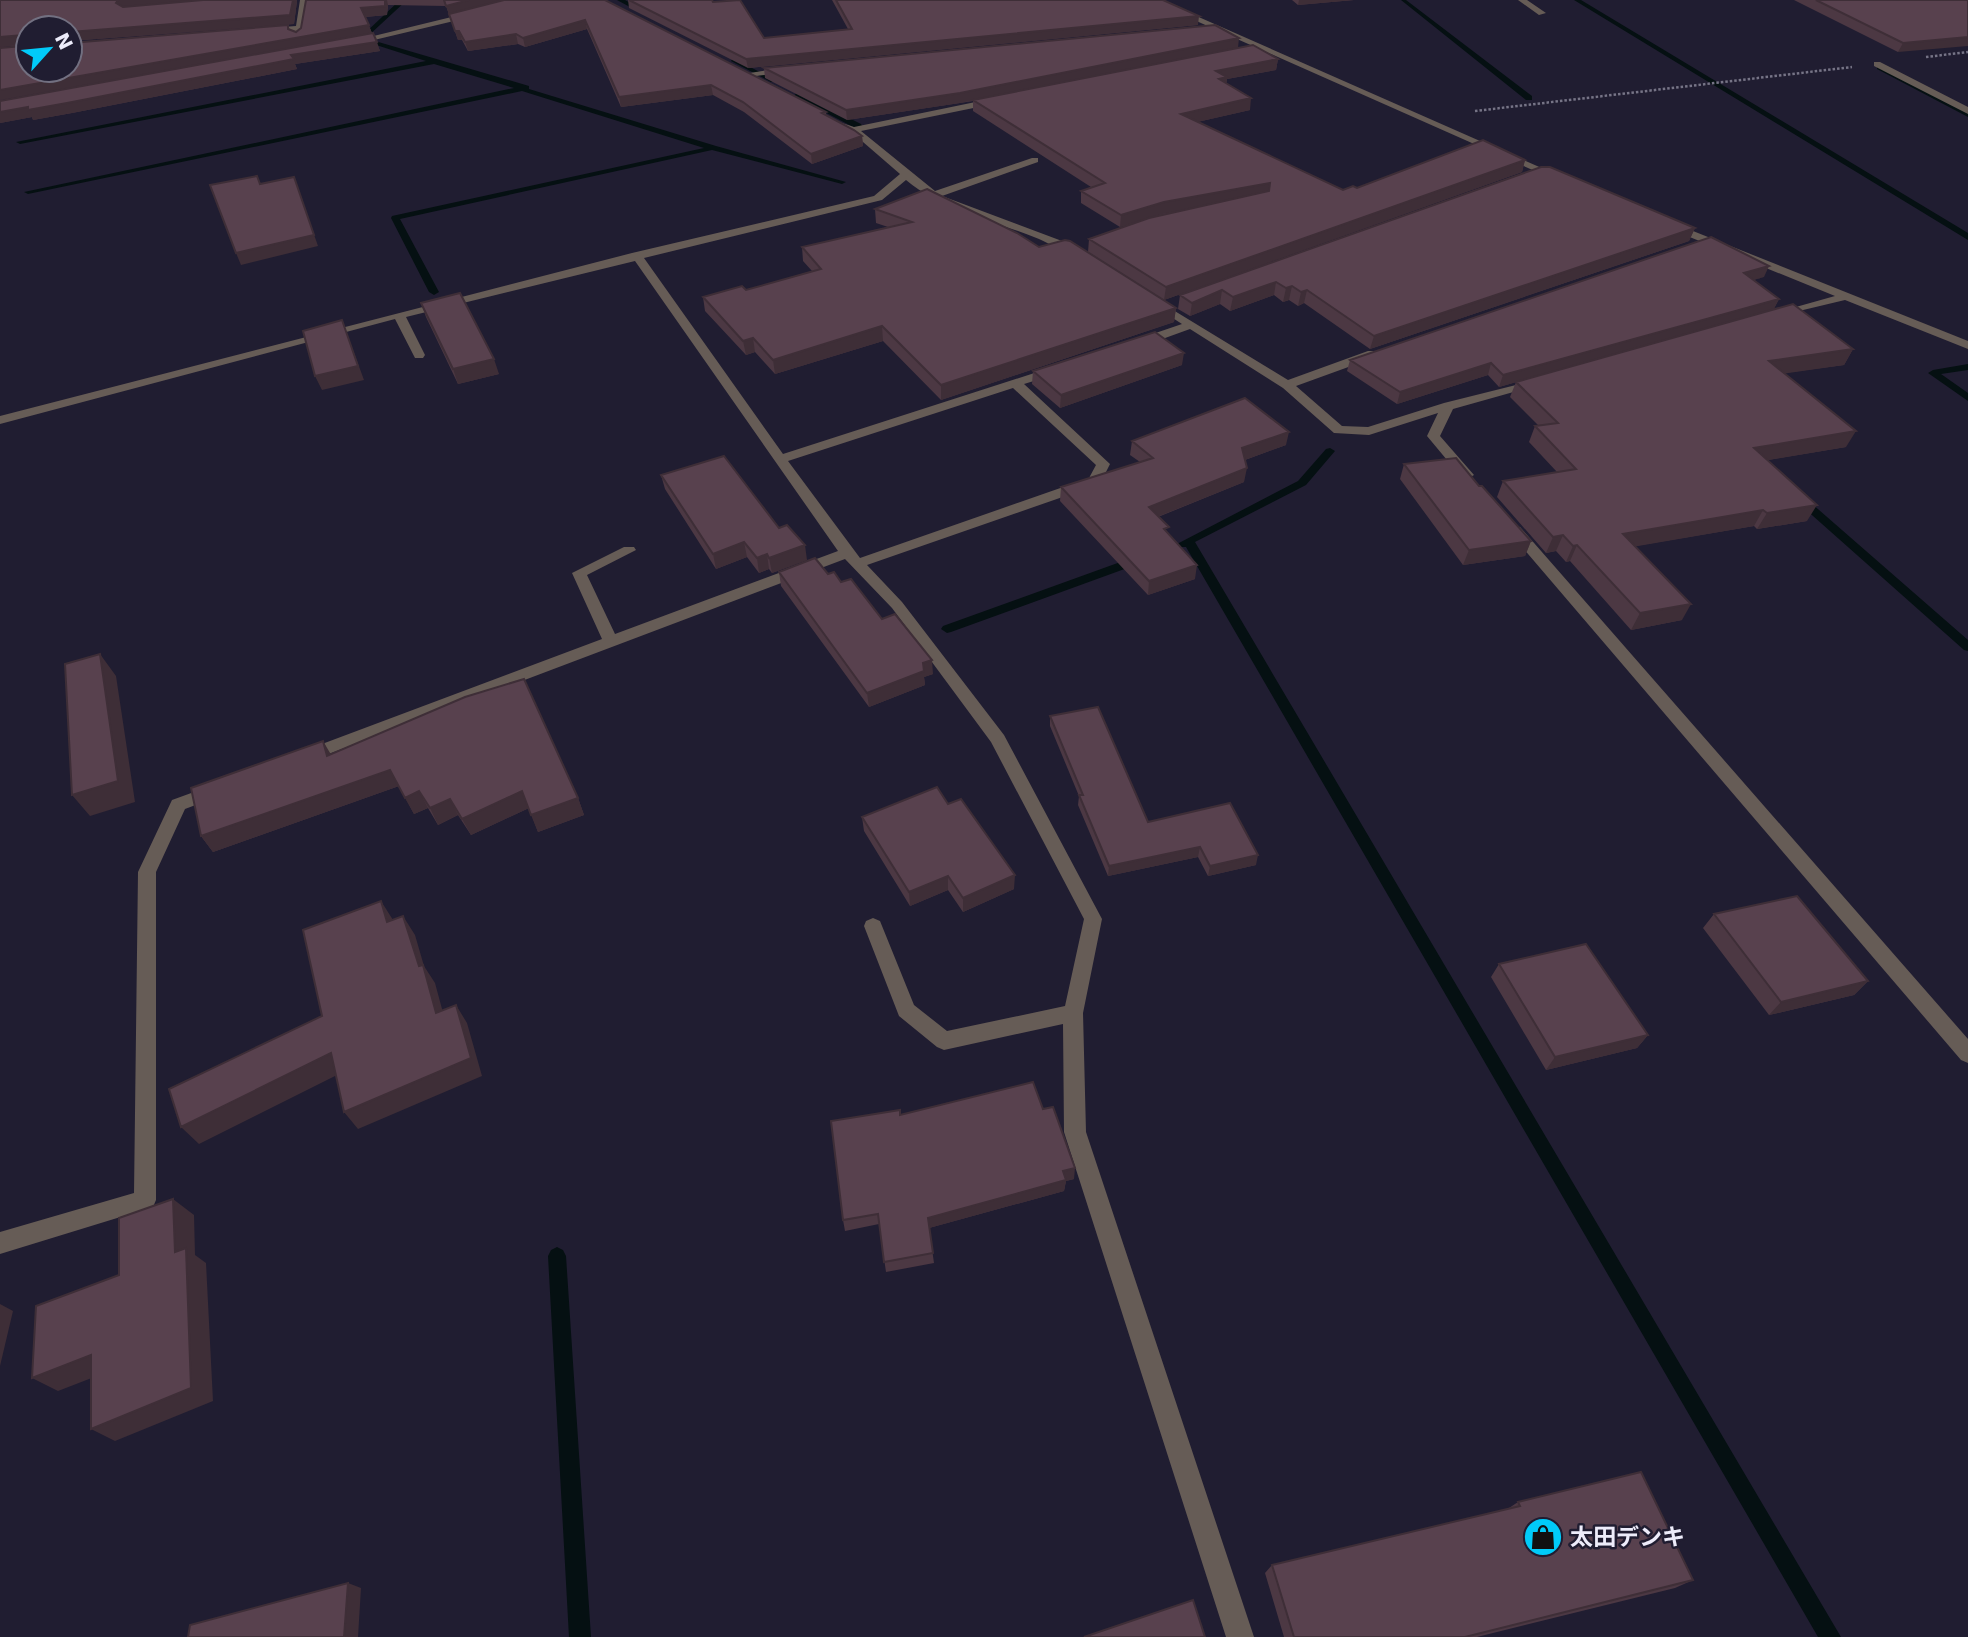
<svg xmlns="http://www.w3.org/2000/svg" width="1968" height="1637" font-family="'DejaVu Sans','Noto Sans JP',sans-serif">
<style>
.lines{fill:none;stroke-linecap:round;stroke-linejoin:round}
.stream{fill:#051012;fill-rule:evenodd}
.path{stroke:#767486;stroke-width:2.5;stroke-dasharray:2.5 2;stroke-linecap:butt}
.minor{fill:#665c56;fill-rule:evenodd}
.wall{fill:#4c3843}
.shaded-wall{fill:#3e2e37}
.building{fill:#58414e;stroke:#3e2e37;stroke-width:2}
.labels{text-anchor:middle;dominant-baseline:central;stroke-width:5;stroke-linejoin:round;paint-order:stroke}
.near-poi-label{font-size:23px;font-weight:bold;fill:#edecfa;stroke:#201d31;text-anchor:start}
</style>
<rect width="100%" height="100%" fill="#201d31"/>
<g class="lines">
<path class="stream" d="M400,0H407L367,37H363V35Z
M617,0H625L646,12L641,13Z
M1401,0H1406L1532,96V100H1526Z
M1574,0H1581L1968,233V240Z
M375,41L529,86V89L716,146L846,182L842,184L712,150L400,219L439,292L434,295L429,292L391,218L392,216L704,148L522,91L28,194L24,192L514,88L434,64L20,144L16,142L426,61L373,44Z
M733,58L775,80L777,81L771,82L731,61Z
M1877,67H1881L1968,112V117L1877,69Z
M797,92L861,124L862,126L855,128L794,96Z
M1968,364V370L1941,374L1968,393V401L1928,373L1933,370Z
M1330,448L1335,451L1306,485L1195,542L1841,1637H1818L1186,547H1179L1177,544L1298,481L1326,449Z
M1799,495L1803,496L1968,640V651L1964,650L1795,500L1794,498Z
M1137,556L1143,560L1141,563L951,632L947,633L941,629L943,626Z
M557,1247L563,1250L566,1256L591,1637H569L548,1256L551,1250Z"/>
<path class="path" d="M1926,57L1968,52
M1475,111L1852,67"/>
<path class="minor" d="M300,0H308L301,39H295V31L266,32L269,28L296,26Z
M1149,0H1160L1562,177L1553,179Z
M1518,0H1527L1546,13L1539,15Z
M472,12L475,16L353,45L349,42Z
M1874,62H1880L1968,107V114L1874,66Z
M789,67L792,72L747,77L743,74Z
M995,98L1000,101L998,103L861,131L935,191L1032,158H1038V162L942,196L1062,241L1079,250V254C1066,256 1051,244 1039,239C993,220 945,212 906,180L882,200L644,258L783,454L1056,366L1062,370L1060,373L1024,384L1110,464L1100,484L867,565L902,602L1004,735L1102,919L1083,1013L1086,1132L1254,1637H1226L1064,1132L1063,1024L944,1050L937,1047L899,1016L864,926L866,921L873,918L880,921L914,1005L947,1031L1065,1006L1084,919L991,742L892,608L845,559L310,761H298L296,757L298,753L602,639L572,573L624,547H634L636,550L587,575L615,634L838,551L635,261L406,317L425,355L423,358H415L395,319L0,424V416L632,253L874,196L900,174L863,142L839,126V122L854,127ZM1013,388L1096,465L1089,478L860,558L788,461Z
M1665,223H1673L1968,341V349L1845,300L1774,317V313L1835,296L1665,227Z
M1155,299L1288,380L1368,351H1376V357L1296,386L1342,426L1368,427L1444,403L1536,380L1542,384L1453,409L1440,436L1474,475L1467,479L1462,478L1427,436L1438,413L1369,435L1334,433L1283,388L1190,329L1143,346H1135V340L1182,324L1151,304L1149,302Z
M1515,526L1520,527L1968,1039V1063L1961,1060L1510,533V527Z
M216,784L222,785L225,790L222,795L185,809L156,872V1200L153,1207L0,1254V1232L134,1193L138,872L172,800Z"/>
</g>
<path class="wall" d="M0,0H297V1L294,24L70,41V28H28V70H70V43L288,25L290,30L296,32L301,28L306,0H605L826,112V115L854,130L862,136L863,146L812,164L744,112L713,95L621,107L587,29L525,47L518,44L468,51L462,40H458L446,6L388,5L387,15L365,17L380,51L295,64L297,69L72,113L33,120L32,117L0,123V101L191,66L0,100V48L23,46L25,45L0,47Z
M628,0H712L713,2L764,38L848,29L832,0H1163L1198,25L748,68L629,8Z
M1292,0H1354L1298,5Z
M1794,0H1968L1898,52Z
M1238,48L1278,59L1276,70L1227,79L1226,84L1250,110L1197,122L1343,190L1357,188L1525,160L1522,172L1164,300L1088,252L1089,239L1142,221L1120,227L1081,203V191L1091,187L973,111V101L847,120L765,78L764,68Z
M1541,167L1695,228L1689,241L1370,349L1304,303L1298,306L1289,300L1283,302L1274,295L1230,311L1220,304L1190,316L1178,309L1180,295Z
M875,209L1039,247L1176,308L1174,322L941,400L883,341L775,374L755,352L746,355L705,311L703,297L746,290L812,271L803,261L802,247L888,227L876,223Z
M1764,277L1753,280L1779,299L1773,310L1853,349L1844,365L1784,373L1846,447L1768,460L1807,521L1757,529L1754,526L1635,546L1682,620L1631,630L1570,561L1566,562L1556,551L1546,553L1497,497L1503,481L1557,472L1529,442L1535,426L1538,425L1510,397L1516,382L1499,387L1488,375L1397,404L1347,371L1350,360Z
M421,303L499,374L458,384L426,317Z
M1182,365L1060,408L1032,384L1033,371Z
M1132,441L1286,445L1245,460L1244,482L1158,517L1195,579L1148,595L1060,501L1061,487L1140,462L1130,455Z
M1404,464L1531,541L1525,556L1463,565L1400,479Z
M661,475L779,528L807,560L772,573L769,569L759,573L747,557L716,569L665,489Z
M779,572L841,582L882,619L933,674L924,677L925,685L869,707L781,586Z
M1050,716L1148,822L1256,865L1208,876L1198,857L1108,876L1078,805L1079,796L1050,726Z
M330,754L578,798L584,815L538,832L529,808L471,835L458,815L438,825L428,808L414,814L399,786L213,852L201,836Z
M948,804L1014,889L963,912L948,890L910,906L864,831L862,817Z
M1714,914L1868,981L1854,995L1769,1015L1703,928Z
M1499,964L1648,1035L1637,1048L1546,1070L1491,977Z
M1043,1109L1074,1179L1066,1181L1064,1191L929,1228L934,1263L886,1272L879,1224L845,1231L843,1220L900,1115Z
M1518,1502L1693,1580L1675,1588L1477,1637H1284L1265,1573L1272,1565L1506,1510Z"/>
<path class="shaded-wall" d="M118,0H224L120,12L116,3Z
M293,0H297V1L294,24L70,41V32Z
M385,0H387L388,5L387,15L364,17L361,8Z
M469,0H506L449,14L446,6Z
M1299,0H1354L1298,5Z
M1199,16L1198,25L748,68L746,59Z
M585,20L587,29L525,47L523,38Z
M369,25L372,34L0,100V90Z
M455,31H459L462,40H458Z
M516,34L518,44L468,51L465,42Z
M23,35L28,44L0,47V37Z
M1968,37V46L1898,52L1903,43Z
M1239,38L1238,48L960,103L847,120L846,110Z
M377,42L380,51L295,64L297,69L72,113L33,120L32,117L0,123V112L291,55Z
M1278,59L1276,70L1227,79L1226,89L1217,90L1216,71Z
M711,85L713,95L621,107L619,97Z
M1251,98L1250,110L1180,126L1181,114Z
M862,136L863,146L812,164L811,154Z
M1525,160L1522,172L1164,300L1166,287Z
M294,177L318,246L241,265L236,253Z
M1270,183L1268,195L1162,214L1120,227L1121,215L1164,202Z
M1695,228L1689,241L1370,349L1374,336Z
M1769,266L1764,277L1739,284L1744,273Z
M1276,282L1274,295L1230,311L1233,297Z
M1292,286L1289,300L1283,302L1286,288Z
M1222,290L1220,304L1190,316L1192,303Z
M1307,290L1304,303L1298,306L1301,292Z
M1779,299L1773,311L1499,387L1503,375Z
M1176,308L1174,322L941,400V385Z
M342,320L364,380L322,390L315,376Z
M882,326L883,341L775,374L773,360Z
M753,338L755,352L746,355L743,341Z
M1853,349L1844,365L1761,377L1769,361Z
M1184,353L1182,365L1060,408L1061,395Z
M494,359L499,374L458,384L453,369Z
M1491,363L1488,375L1397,404L1400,392Z
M1856,431L1846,447L1745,464L1754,448Z
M1289,432L1286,445L1239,462L1242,448Z
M1247,468L1244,482L1147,521L1149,507Z
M1817,505L1807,521L1757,529L1767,513Z
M1763,510L1754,526L1615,550L1623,534Z
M1563,535L1556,551L1546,553L1553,537Z
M1531,541L1525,556L1463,565L1469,550Z
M744,542L747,557L716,569L713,554Z
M805,545L807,560L772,573L769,558Z
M1577,545L1570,561L1566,562L1573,546Z
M767,554L769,569L759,573L757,558Z
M1197,565L1195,579L1148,595L1149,581Z
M1691,604L1682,620L1631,630L1640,613Z
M100,654L116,676L135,802L90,816L72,795Z
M932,660L933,674L924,677L925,685L869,707L867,693L923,663Z
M323,741L333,758L327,756Z
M390,770L399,786L213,852L201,836Z
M419,791L428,808L414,814L405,798Z
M522,791L529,808L471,835L462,819Z
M578,798L584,815L538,832L531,815Z
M450,799L458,815L438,825L430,808Z
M1200,847L1198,857L1108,876L1109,866Z
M1258,855L1256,865L1208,876L1210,866Z
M1015,875L1014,889L963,912V898Z
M948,876V890L910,906L909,892Z
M381,901L393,920L387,922Z
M403,916L415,935L424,966L435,983L448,1031L436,1013L419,966Z
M1868,981L1854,995L1769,1015L1781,1002Z
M456,1005L467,1023L482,1076L358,1129L344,1112Z
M1648,1035L1637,1048L1546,1070L1555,1057Z
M331,1053L345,1071L199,1144L181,1127Z
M1075,1168L1074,1179L1066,1181L1064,1191L929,1228L928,1218L1063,1171Z
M173,1199L194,1215L195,1255L206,1263L213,1401L115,1441L91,1429L175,1252Z
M0,1304L13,1311L0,1366Z
M91,1355L115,1369L58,1391L32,1378Z
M348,1583L361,1588L358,1637H344Z"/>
<path class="building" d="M0,0H118L116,3L123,7L203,0H293L290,15L70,32V28H28V70H70V43L288,25V29L296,32L301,28L306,0H385V6L361,8L369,25L0,90V48L23,46L26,44L23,35L0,37Z
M444,0H469L446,6Z
M504,0H605L826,112L822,113L854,130L862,136L811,154L743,102L711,85L619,97L585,20L523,38L516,34L465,42L459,31H455L449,14Z
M629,0H712L713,2L740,0L764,38L852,29L836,0H1163L1199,16L746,59Z
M1816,0H1968V37L1903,43Z
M1215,25L1239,38L960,93L846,110L764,68Z
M373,33L377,42L291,55L294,59L67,103L28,110V107L0,112V101Z
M1253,45L1278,59L1216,71L1227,77L1219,79L1251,98L1181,114L1343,190L1353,186L1357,188L1483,140L1525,160L1166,287L1089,239L1149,218L1269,191L1270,183L1164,202L1121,215L1081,191L1105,183L973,100Z
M1541,167H1550L1695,228L1374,336L1307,290L1301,292L1292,286L1286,288L1276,282L1233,297L1222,290L1192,303L1180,295Z
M257,176L260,184L294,177L314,235L236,253L210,185Z
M927,189L1017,233L1039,247L1065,240L1070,241L1176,308L941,385L882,326L773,360L753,338L743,341L703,297L742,286L746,290L821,269L802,247L912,222L875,209Z
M1711,237L1769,266L1744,273L1779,299L1503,375L1491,363L1400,392L1350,360Z
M460,293L494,359L453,369L421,303Z
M1793,304L1853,349L1769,361L1856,431L1754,448L1817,505L1767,513L1763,510L1623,534L1691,604L1640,613L1577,545L1573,546L1563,535L1553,537L1503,481L1576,469L1535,426L1558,423L1516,382Z
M342,320L358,366L315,376L303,331Z
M1155,332L1184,353L1061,395L1033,371Z
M1245,398L1289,432L1242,448L1247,468L1149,507L1169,527L1164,529L1197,565L1149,581L1061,487L1153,458L1132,441Z
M724,456L779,528L787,525L805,545L769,558L767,554L757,558L744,542L713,554L661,475Z
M1456,458L1479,486H1482L1531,541L1469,550L1404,464Z
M815,558L828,574L834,572L841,582L851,579L882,619L895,614L932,660L923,663L924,671L867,693L779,572Z
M100,654L118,781L72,795L65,664Z
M524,679L578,798L531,815L522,791L462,819L450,799L430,808L419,791L405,798L390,770L201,836L191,788L323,741L327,756L465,697Z
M1098,707L1148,822L1230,803L1258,855L1210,866L1200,847L1109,866L1079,795H1083L1050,716Z
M937,787L948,804L961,799L1015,875L963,898L948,876L909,892L862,817Z
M1797,896L1868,981L1781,1002L1714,914Z
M381,901L387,922L403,916L419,966L423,965L436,1013L456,1005L471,1058L344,1112L331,1053L181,1127L169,1089L322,1016L303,930Z
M1586,944L1648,1035L1555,1057L1499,964Z
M1033,1082L1043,1109L1053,1107L1075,1168L1063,1171L1066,1180L928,1218L933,1253L884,1262L878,1214L843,1220L831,1121L900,1110V1115Z
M173,1199L175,1252L186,1248L191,1388L91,1429V1355L32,1378L36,1306L119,1275V1218Z
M1641,1472L1693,1580L1465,1637H1294L1272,1565L1520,1506L1518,1502Z
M348,1583L344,1637H188L190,1625Z
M1193,1600L1205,1637H1084Z"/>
<defs>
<g id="shop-disc" transform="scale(2.0125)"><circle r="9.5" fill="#01cbf9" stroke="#201d31"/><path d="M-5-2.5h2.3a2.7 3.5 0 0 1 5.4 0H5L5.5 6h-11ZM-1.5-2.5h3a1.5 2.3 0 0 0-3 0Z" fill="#111"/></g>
</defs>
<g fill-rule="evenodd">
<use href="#shop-disc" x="1543" y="1537"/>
</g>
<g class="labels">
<g class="near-poi-label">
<text x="1570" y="1537">太田デンキ</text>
</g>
</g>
<g transform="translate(49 49) rotate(63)"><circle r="33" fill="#201d31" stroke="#727081" stroke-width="2"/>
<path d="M0-5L12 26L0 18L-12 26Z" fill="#01cbf9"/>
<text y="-10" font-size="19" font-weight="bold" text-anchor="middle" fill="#edecfa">N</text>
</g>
</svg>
